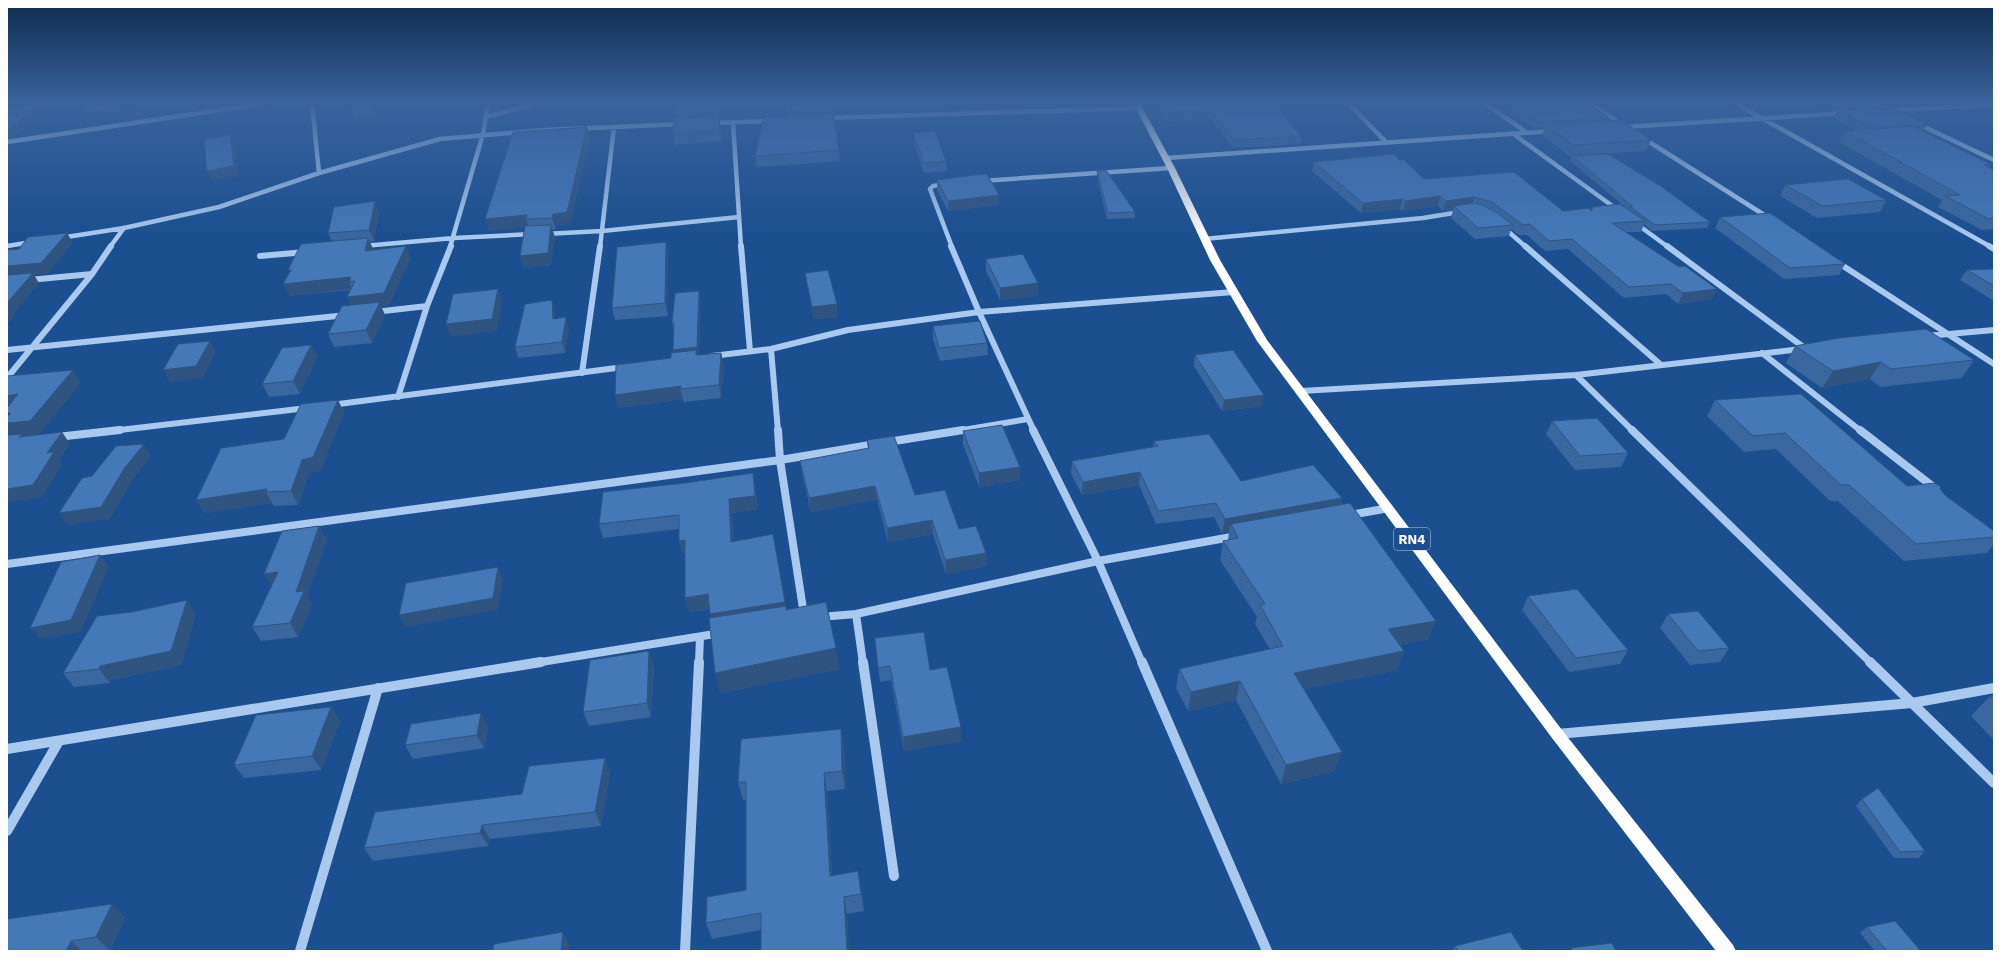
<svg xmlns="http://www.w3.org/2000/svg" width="2001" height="958" font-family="'Work Sans',sans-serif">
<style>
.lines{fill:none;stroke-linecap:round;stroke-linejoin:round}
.minor-far3{stroke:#a9c9ee;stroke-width:4.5}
.minor-far2{stroke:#a9c9ee;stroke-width:6}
.minor-far1{stroke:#a9c9ee;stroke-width:8}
.minor{stroke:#a9c9ee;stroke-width:10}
.highway{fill:#fff;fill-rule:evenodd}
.wall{fill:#3a679d}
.shaded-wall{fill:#305480}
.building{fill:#4478b7;stroke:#305480}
.labels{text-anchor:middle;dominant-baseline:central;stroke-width:3;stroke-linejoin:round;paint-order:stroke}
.shield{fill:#1b4f8f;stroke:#bbcadd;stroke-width:1}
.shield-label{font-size:13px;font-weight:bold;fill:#fff}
</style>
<rect width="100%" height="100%" fill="#1b4f8f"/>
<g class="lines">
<path class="minor-far3" d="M312,103L319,173
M1348,103L1386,142
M1484,103L1526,132
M1590,103L1624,126
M1735,103L1991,247
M1874,103L1892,112
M1890,110L1994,105
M486,117L539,103
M824,118L1138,108
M733,122L741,247
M710,123L772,121
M1918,124L1994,160
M1623,127L1846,113
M1512,133L1618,210
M1643,138L1769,218
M7,142L267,103
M1166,158L1552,131
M981,181L1171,168
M947,184L933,186L930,189L952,247
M1634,222L1668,247
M1503,227L1526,247
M544,234L602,231L739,217
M60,238L124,228L219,207L319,173L440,139L546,130L682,124
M1204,239L1423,218L1460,212
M7,246L32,242
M363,246L454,238L532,234
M110,247L124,228
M450,247L483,134L488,103
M600,247L614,127"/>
<path class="minor-far2" d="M741,246L750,351
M951,246L979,312L1034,431
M1525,246L1660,364
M1667,246L1806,349
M1989,246L1994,249
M260,256L306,252
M1837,262L1994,364
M29,280L92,274
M375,312L427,306
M1926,336L1994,330
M771,349L778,431
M7,350L347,315
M1762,353L1861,431
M712,356L771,349L848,330L979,312L1234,292
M582,373L600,246
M1576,375L1633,431
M7,378L92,274L111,246
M1301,391L1576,375L1801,349
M398,397L427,306L451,246
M331,405L624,367
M111,431L307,408
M957,431L1028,419"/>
<path class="minor-far1" d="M778,430L780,460L804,615
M1033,430L1098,561L1142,663
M1632,430L1871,663
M1860,430L1936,489
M57,437L120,430
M888,442L963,430
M1350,515L1389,508
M7,564L780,460L876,444
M856,614L863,663
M820,617L856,614L1098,561L1237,536
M535,663L721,633
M699,663L700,637"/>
<path class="minor" d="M863,662L894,876
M1142,662L1267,951
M1870,662L1994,783
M1557,734L1912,703L1994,688
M7,749L541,662
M7,831L59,741
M300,951L378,688
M685,951L699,662"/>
<path class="highway" d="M1133,103H1140L1175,168L1220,260L1267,340L1562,730L1733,945L1736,951H1716L1552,738L1257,341L1210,260L1167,168Z"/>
</g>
<path class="wall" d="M676,103H744V104L718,105L722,141L675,145L673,134L676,118Z
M786,103H832L840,161L757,167L755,156L788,117Z
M1007,103H1067V104L1009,107Z
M1154,103H1344L1343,108L1281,112L1301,136L1300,144L1233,148L1211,119L1166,121Z
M1496,103H1588L1609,118L1608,121L1651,140L1646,151L1569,156L1542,135L1545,127L1533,128L1504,105L1499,106Z
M1805,103H1879L1876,108L1927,125L1923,132L1990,164L1988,167L1994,170V229L1982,230L1938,207L1942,200L1839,142L1845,131L1857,130L1834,118L1838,110L1822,111Z
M914,133L946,161L947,171L924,173L914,142Z
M590,138L570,224L556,225V229L552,230L555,237L551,265L524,268L520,256L525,227L489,231Z
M1572,156L1710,222L1707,228L1652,231L1644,224L1641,232H1626L1679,267L1717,289L1712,299L1678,304L1666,294L1624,298L1568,249L1545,251L1527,235H1519L1511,229L1509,236L1475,239L1451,218L1453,210L1443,211L1438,206L1403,211L1400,209L1361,213L1312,171L1314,162L1399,160L1424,179L1563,211L1591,210L1592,207L1624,206L1570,161Z
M1097,171L1135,212V218L1107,219L1097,177Z
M937,180L999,205L948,211L937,190Z
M1785,185L1886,200L1880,212L1817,218L1780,196Z
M375,201L379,213L374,241L370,242L373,250L411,258L389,305L381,306L385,315L372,343L334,347L328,334L351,305V290L289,296V273L332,241L328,233Z
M1720,217L1845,264L1839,275L1784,279L1715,228Z
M666,242L668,254V316L615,320L612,308Z
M986,259L1038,296L1000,300L986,271Z
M1994,269V301L1960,280L1967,270Z
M805,273L838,317L814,319L807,285Z
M699,291L700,298L699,354H697V355L721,353L724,366L721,398L683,402V399L618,408L671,358L673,353L674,329L672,323Z
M555,311V318L569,328L565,353L518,358L515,347Z
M933,326L987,343L988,355L940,361L933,339Z
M311,345L317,357L300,394L269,397L262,384Z
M1795,346L1974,360L1962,378L1880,387L1870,379L1822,388L1786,363Z
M1195,355L1262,406L1222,411L1194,366Z
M338,400L344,413L320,471L309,473L298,505L274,506L272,503L205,513L196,500L284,439Z
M1715,400L1907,486L1946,496L1994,531V544L1987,553L1904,561L1838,501H1830L1776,449L1744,452L1707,416Z
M1552,421L1628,453L1621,467L1575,470L1546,434Z
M963,431L1020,480L979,487L963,444Z
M867,440L915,495L959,529L986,553L987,566L946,574L933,534L888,542L877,499L811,512L802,474L800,461L868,449Z
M1154,441L1241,481L1342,498L1340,505L1429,639L1399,645L1404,651L1397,670L1303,689L1335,771L1281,784L1236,700L1188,711L1176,688L1179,669L1270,649L1255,624L1257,617L1220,560L1223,541L1228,540L1229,532L1222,533L1214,517L1156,524L1139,485L1082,495L1071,474L1072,461L1153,447Z
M753,473L755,486L758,509L732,513L733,541L786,610L839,669L720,693L710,609L689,612L685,598V554H683L679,541V529L603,538L599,524L685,483Z
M319,526L327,540L307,596L312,605L298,637L261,641L252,627Z
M1528,596L1628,650L1620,664L1569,672L1522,610Z
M196,614L181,665L111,680L110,683L74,687L63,673Z
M1668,614L1729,648L1720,662L1690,665L1660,628Z
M875,638L930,670L962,741L904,751L891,680L880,682Z
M654,665L651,717L589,726L583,712Z
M1990,696H1994V740L1971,716Z
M331,707L340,721L321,770L244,778L234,765Z
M488,727L484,748L413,759L405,745Z
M844,747L845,789L827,791L832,875L861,888L864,911L847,914L849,951H761V930L712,939L706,923L746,890V800H743L738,782Z
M610,772L601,826L490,839L488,846L373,861L364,848L522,794Z
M1862,799L1925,851L1919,858H1894L1856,806Z
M125,917L110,951H7Z
M1867,927L1920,950L1918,951H1875L1860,933Z
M1455,946L1523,951H1452Z"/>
<path class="shaded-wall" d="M141,103H150L140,116L88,121L84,113Z
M195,103H242L199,109Z
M375,103H377V120L355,123L353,117Z
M36,106L40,114L15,137L7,138V129Z
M718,116L720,127L722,141L720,131Z
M587,127L590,138L570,224L556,225V229L552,218L553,214Z
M230,135L234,144L239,176L212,181L207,171Z
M999,195V205L948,211V201Z
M1440,196L1438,206L1403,211L1405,201Z
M1474,197L1471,207L1454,206L1453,210L1443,211L1446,201Z
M1403,199L1400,209L1361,213L1363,203Z
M375,201L379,213L374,241L369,230Z
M527,215L526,219L529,227L489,231L485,219Z
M551,225L555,237L551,265L524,268L520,256Z
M67,233L73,243L48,274L34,275L39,283L14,314L15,315L7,324V266Z
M368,238L373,249L370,262L365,251Z
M666,242L668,254V316L665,303Z
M406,246L411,258L389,305L381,306L385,315L372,343L366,330L352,309L347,297Z
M351,277L349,282L352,289L289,296L283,284Z
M1038,283V296L1000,300V288Z
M498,289L502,301L497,331L451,337L446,324Z
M1717,289L1712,299L1678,304L1683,293Z
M699,291L700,298L699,354H697L699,363L674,357L673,350Z
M552,300L555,311L556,329L553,319Z
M837,304L838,317L814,319L812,307Z
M566,317L569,328L565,353L562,342Z
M210,341L216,352L203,378L170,382L163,370Z
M311,345L317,357L300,394L293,381Z
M721,353L724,366L721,398L719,385Z
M1881,362L1870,379L1822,388L1833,371Z
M73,370L81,383L40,434L23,436L30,446L12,437L7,431V413Z
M681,386L680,389L683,399L618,408L615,395Z
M18,394L7,410V396Z
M1264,395L1262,406L1222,411L1224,400Z
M338,400L344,413L320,471L309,473L298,505L291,491L302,460Z
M62,432L70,444L59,460L62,464L42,497L7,503V489L47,453Z
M144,444L151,456L132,481L110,519L68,525L59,513L124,469Z
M1020,467V480L979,487V473Z
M1140,472L1139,485L1082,495L1083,482Z
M753,473L755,486L758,509L732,513L734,555L731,542L729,499Z
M875,486L877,499L811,512L809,498Z
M267,489L266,492L272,503L205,513L196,500Z
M1342,498L1338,512L1231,524L1229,532L1222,533L1225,519Z
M932,520L933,534L888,542L887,528Z
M319,526L327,540L307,596L312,605L298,637L290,623L296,592Z
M773,534L787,616L714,628L710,614Z
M685,540L688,554H683L679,541Z
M986,553L987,566L946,574L945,560Z
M100,555L109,566L81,632L40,639L30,628Z
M498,567L503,579L498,610L405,627L399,615Z
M278,572L273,588L264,574Z
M708,594L712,608L689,612L685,598Z
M187,600L196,614L181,665L111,680L110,683L99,669L100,666Z
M1436,621L1429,639L1382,648L1388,629Z
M836,648L839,669L720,693L715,673Z
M649,651L654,665L651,717L647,703Z
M1404,651L1397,670L1289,692L1294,673Z
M1240,681L1236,700L1188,711L1191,692Z
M331,707L340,721L321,770L312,756Z
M481,713L488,727L484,748L477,735Z
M961,727L962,741L904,751L903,737Z
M841,729L844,747L845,789L842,771Z
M1342,752L1335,771L1281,784L1286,765Z
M605,758L610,772L601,826L595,812Z
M824,773L827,791L833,893L830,876Z
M482,825L490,839L488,846L480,833Z
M858,871L861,888L864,911L861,894Z
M844,897L847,914L849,951H847Z
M112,904L125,917L110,951L96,937Z
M563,932L569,945V951H561Z
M71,941L82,951H66Z"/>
<path class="building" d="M94,103H141L136,108L84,113Z
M349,103H375V114L353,117Z
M676,103H717L718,112L676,114Z
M786,103H832L833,110L787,112Z
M1160,103H1308L1275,105L1301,136L1234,140L1212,111L1167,112Z
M1510,103H1588L1609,118L1535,122Z
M1818,103H1879L1824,106Z
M36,106L10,129H7V108Z
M1893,107L1927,125L1870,127L1838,110Z
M833,113L839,150L755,156L764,118L788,117V114Z
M718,116L720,131L673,134L674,118Z
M1621,120L1651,140L1573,145L1546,124Z
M1912,126L1990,164L1984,165L1994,170V218L1989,219L1945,196L1960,195L1845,131Z
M587,127L567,212L553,214L552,218L526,219L527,215L485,219L513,132Z
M935,131L946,161L924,163L914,133Z
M230,135L234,166L207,171L204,139Z
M1394,154L1399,160H1404L1424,179L1514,172L1563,211L1588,208L1592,211V207L1620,204L1645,221L1612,223L1679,267L1685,266L1717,289L1683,293L1671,284L1629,287L1572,239L1549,241L1530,224L1523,225L1492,202L1474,197L1446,201L1440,196L1405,201L1403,199L1363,203L1314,162Z
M1608,154L1662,187L1710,222L1655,225L1630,207H1633L1572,156Z
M1106,170L1135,212L1108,213L1097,171Z
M987,174L999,195L948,201L937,180L974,175Z
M1848,179L1886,200L1823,206L1785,185Z
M375,201L369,230L328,233L334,207Z
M1474,203L1482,205L1496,212L1513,225L1478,228L1454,206Z
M1770,213L1845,264L1790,268L1720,217Z
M551,225L548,253L520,256L525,226Z
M67,233L41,263L7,266V250L19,249L28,237Z
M368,238L365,251L406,246L384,293L347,297L355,281L349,282L351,277L283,284L291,270H288L301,244Z
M666,242L665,303L612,308L617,247Z
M1023,254L1038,283L1000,288L986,259Z
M1994,269V286L1967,270Z
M828,270L837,304L812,307L805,273Z
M33,273L7,303V275Z
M498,289L492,319L446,324L453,294Z
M699,291L697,347L673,350L674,323H672L675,293Z
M552,300L553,319L566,317L562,342L515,347L525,304Z
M380,302L366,330L328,334L342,306Z
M980,321L987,343L939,348L933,326Z
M1926,329L1974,360L1891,369L1881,362L1833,371L1795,346L1839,338Z
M210,341L196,366L163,370L178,344Z
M311,345L293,381L262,384L282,348Z
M696,350V355L721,353L719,385L680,389L681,386L615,395L616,365L671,358V353Z
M1233,350L1264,395L1224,400L1195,355Z
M73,370L30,421L7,423V417L11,413H7V408L18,394L7,396V376Z
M1801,394L1907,486L1935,483L1946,496L1994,531V537L1916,544L1849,485H1841L1785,433L1753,436L1715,400Z
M338,400L313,457L302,460L291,491L266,492L267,489L196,500L221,448L284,439L301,404Z
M1597,418L1628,453L1580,456L1552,421Z
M1002,425L1020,467L979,473L963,431Z
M62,432L47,453L54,452L33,485L7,489V435L22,434L19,437Z
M1209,434L1241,481L1313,465L1342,498L1225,519L1216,503L1158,511L1140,472L1083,482L1072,461L1158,446L1154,441Z
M894,436L915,495L945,490L959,529L976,526L986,553L945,560L932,520L887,528L875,486L809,498L800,461L869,448L867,440Z
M144,444L124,469L101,507L59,513L82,478L92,476L116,446Z
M753,473L755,496L729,499L731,542L773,534L785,602L710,614L708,594L685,598V540L679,541V515L599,524L603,492L685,483Z
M1350,503L1436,621L1388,629L1404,651L1294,673L1342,752L1286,765L1240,681L1191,692L1179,669L1283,646L1260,605L1265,604L1223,541L1238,538L1231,524Z
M319,526L296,592L304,591L290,623L252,627L278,572L264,574L282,531Z
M100,555L71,620L30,628L61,562Z
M498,567L493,598L399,615L406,583Z
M1577,589L1628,650L1576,658L1528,596Z
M187,600L171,651L100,666L99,669L63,673L97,616L132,612Z
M826,602L836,648L715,673L709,618L786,606V610Z
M1698,611L1729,648L1698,651L1668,614Z
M924,632L930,670L947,667L961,727L903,737L890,666L878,668L875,638Z
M649,651L647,703L583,712L590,660Z
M1990,696H1994V700Z
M331,707L312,756L234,765L256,715Z
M481,713L477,735L405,745L411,724Z
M841,729L842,771L824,773L830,876L858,871L861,894L844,897L847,951H761V913L706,923L707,897L746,890V782H738L741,739Z
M605,758L595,812L482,825L480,833L364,848L375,812L522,794L529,766Z
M1878,788L1925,851L1900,852L1862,799Z
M112,904L96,937L71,941L66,951H7V919Z
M1895,921L1920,950L1913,951H1887L1867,927Z
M563,932L561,951H493L494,944Z
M1511,932L1523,951H1458L1455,946Z
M1612,943L1616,951H1572L1571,948Z"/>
<linearGradient id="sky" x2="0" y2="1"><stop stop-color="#0f2b4f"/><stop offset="0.43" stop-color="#39639b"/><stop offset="1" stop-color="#39639b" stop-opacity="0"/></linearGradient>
<rect width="2001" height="237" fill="url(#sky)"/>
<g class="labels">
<rect class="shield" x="1394" y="528" width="36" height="22" rx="3"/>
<g class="shield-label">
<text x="1412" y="539">RN4</text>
</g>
</g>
<rect width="2001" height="958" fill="none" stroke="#ffffff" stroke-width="16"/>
</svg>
